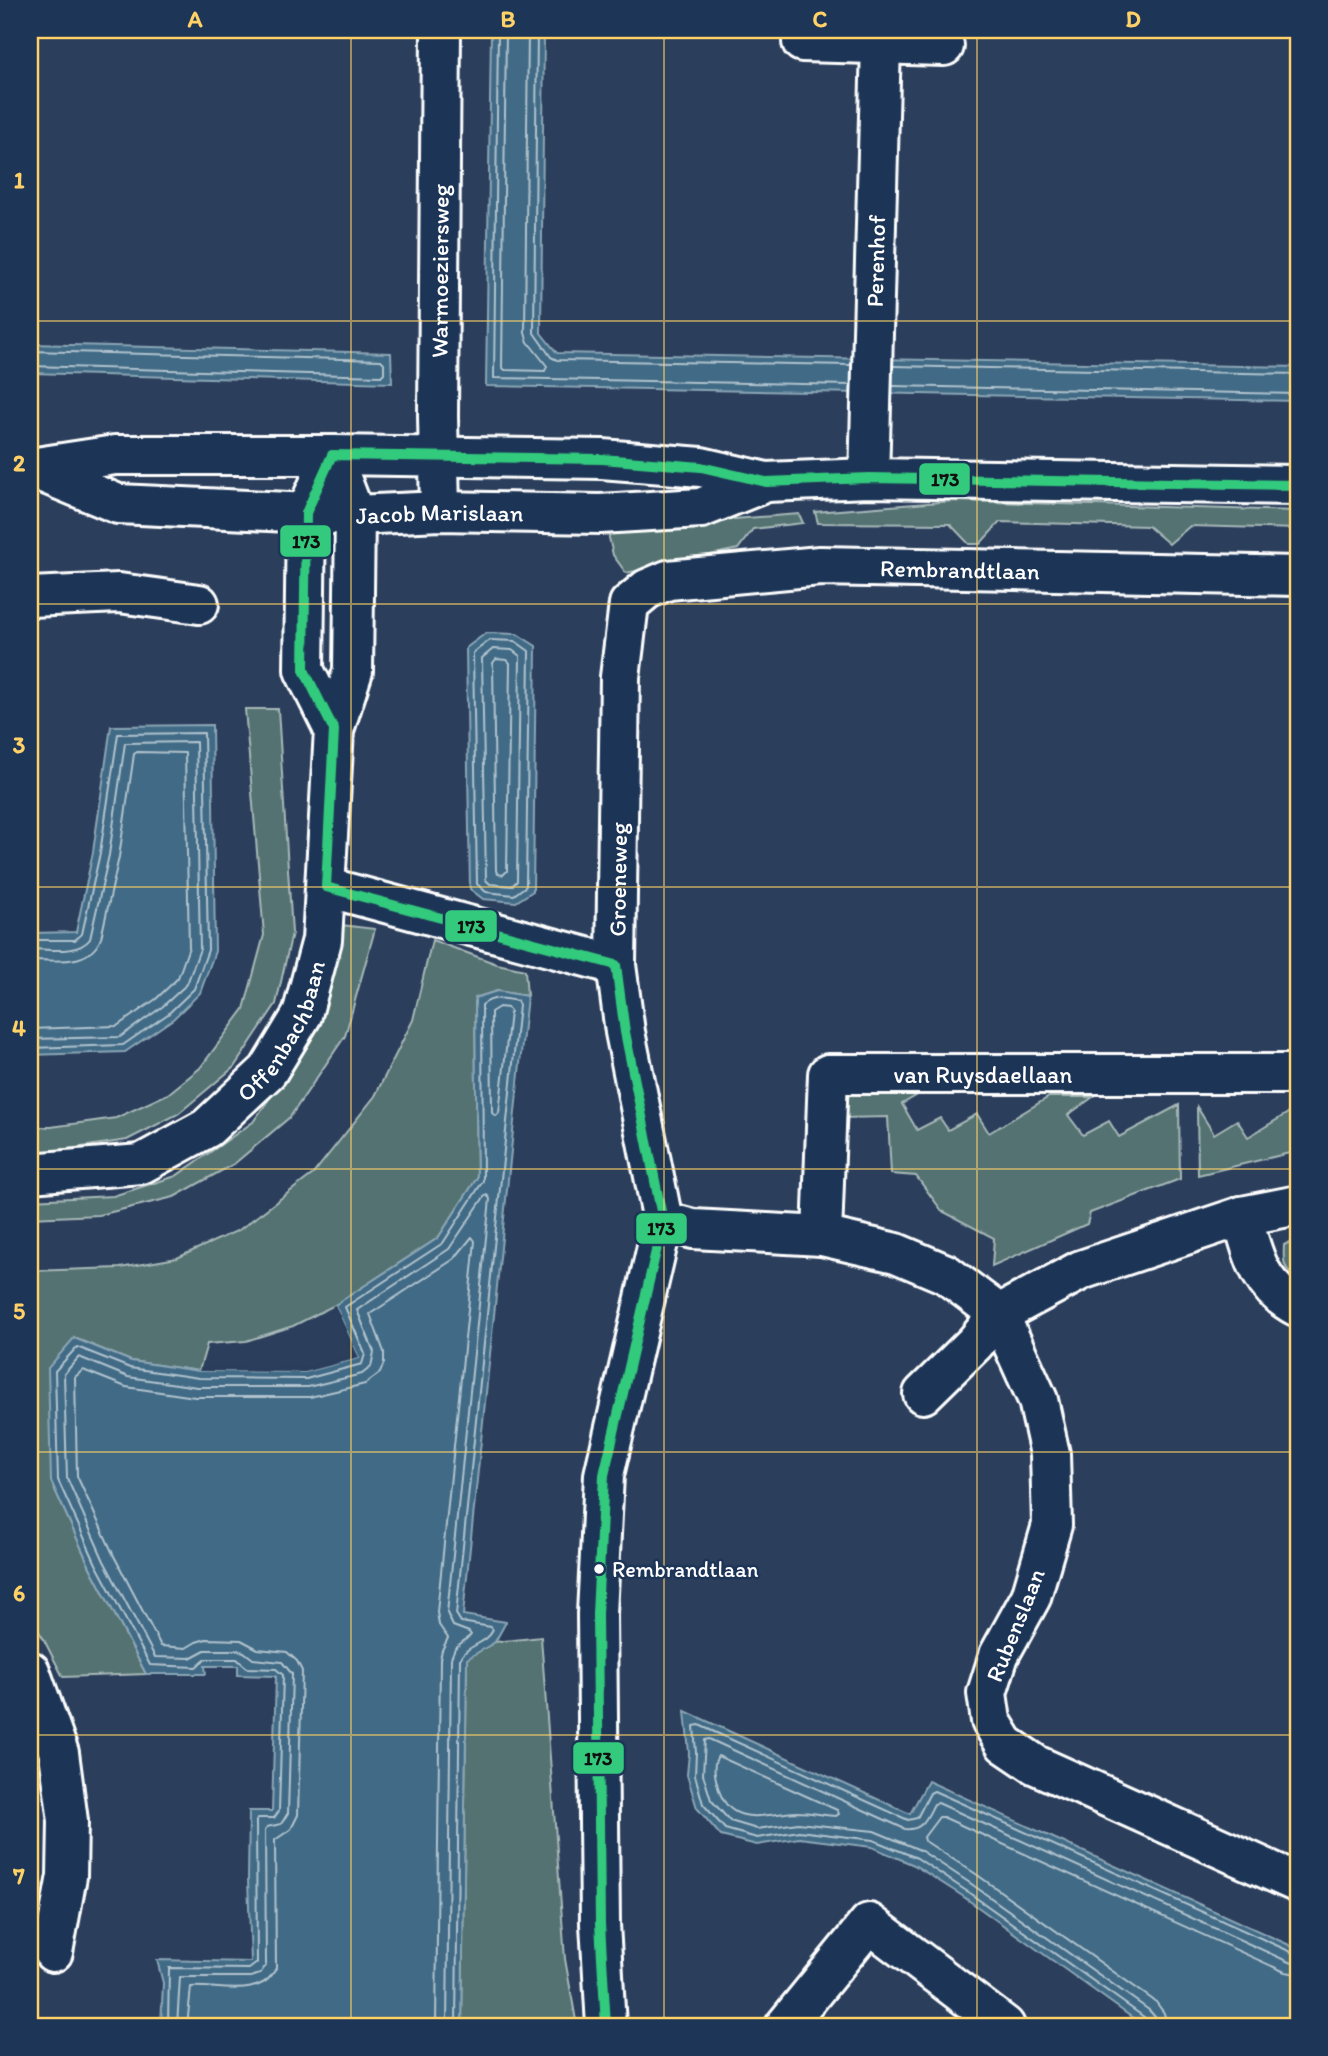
<svg xmlns="http://www.w3.org/2000/svg" width="1328" height="2056" font-family="Itim,sans-serif">
<style>
.green{fill:#527271;stroke:#a8b8b8;stroke-width:2}
.water{fill:#3f6a85;stroke:#8ca6b6;stroke-width:2}
.pier{fill:#2b3e5c}
.lines{fill:none;stroke-linecap:round;stroke-linejoin:round}
.shore{stroke:#b2c3ce;stroke-width:2}
.minor-casing{stroke:#fff;stroke-width:44}
.major-casing{stroke:#fff;stroke-width:44}
.minor{stroke:#1d3557;stroke-width:38}
.major{stroke:#1d3557;stroke-width:38}
.bus-1-casing{stroke:#1d3557;stroke-width:16}
.bus-1{stroke:#33ca7d;stroke-width:10}
.grid{fill:none;stroke:#ffd166;stroke-width:2;stroke-opacity:0.55}
.bus-dot{fill:#fff;stroke:#1d3557;stroke-width:2.5}
.labels{text-anchor:middle;dominant-baseline:central;stroke-width:5;stroke-linejoin:round;paint-order:stroke}
.bus-label{font-size:22px;fill:#fff;stroke:#1d3557;text-anchor:start}
.street-label{font-size:24px;fill:#fff;stroke:#1d3557}
.line-badge{stroke:#1d3557;stroke-width:2.5}
.pale-badge-label{font-size:19px;text-anchor:middle;font-weight:bold;fill:#111}
.neatline{fill:none;stroke:#ffd166;stroke-width:2.5}
.grid-label{font-size:23px;text-anchor:middle;font-weight:bold;fill:#ffd166}
</style>
<rect width="100%" height="100%" fill="#2b3e5c"/>
<filter id="ink" filterUnits="userSpaceOnUse"><feTurbulence type="fractalNoise" baseFrequency=".0143" numOctaves="2"/><feDisplacementMap in="SourceGraphic" scale="14" xChannelSelector="R" yChannelSelector="G"/><feConvolveMatrix kernelMatrix="1 2 1 2 8 2 1 2 1" color-interpolation-filters="sRGB"/></filter>
<g filter="url(#ink)">
<path class="green" d="M953,501L1298,511V529L1190,526L1169,544L1148,526L1000,522L980,544H969L950,524L818,523L815,512Z
M799,514L803,523L753,529L738,549L626,573L613,555L607,529Z
M245,709H278L292,933L276,1004L234,1067L178,1114L127,1140L55,1151H30V1127H51L116,1118L168,1094L200,1068L244,1009L264,935Z
M341,925L375,929L345,1036L290,1117L234,1164L174,1197L99,1215L30,1218V1200L113,1196L176,1176L253,1122L318,1029Z
M432,940L497,964L525,970L527,996L497,991L475,998L477,1178L438,1238L335,1305L293,1326L246,1341L207,1344L199,1371L131,1361L74,1338L51,1481L90,1567L146,1674L63,1677L43,1638L30,1617V1271L120,1268L177,1258L239,1230L313,1174L375,1096L413,1020Z
M860,1089L921,1093L902,1104L917,1130L940,1118L948,1130L977,1114L989,1133L1049,1097H1093L1068,1115L1083,1135L1109,1121L1119,1137L1179,1105L1180,1179L1090,1213L1087,1224L992,1266L994,1238L942,1211L916,1176L891,1174L888,1117L841,1118L847,1097Z
M1197,1107L1214,1134L1237,1120L1248,1137L1298,1107V1151L1198,1175Z
M1298,1238V1278C1283,1271 1283,1260 1284,1245Z
M541,1637L565,1959L577,2026H462L467,1658L495,1642Z"/>
<path class="water" d="M491,30H544L541,333L557,353L1298,367V401L486,386Z
M30,344L391,353L392,383L30,373Z
M486,633L517,634L536,646L533,891L516,902L483,899L470,889L466,648Z
M212,725L215,951L200,993L173,1019L125,1052L30,1055V933L76,932L93,852L111,726Z
M497,991L527,996L463,1615L506,1622L495,1642L467,1659L462,2026H161L163,1983L157,1960L251,1962L248,1879L249,1811H272L276,1676L238,1675V1666H205L206,1674H146L90,1567L51,1481L48,1368L74,1338L131,1361L199,1371L305,1372L359,1358L335,1305L438,1238L477,1178L475,998Z
M685,1711L910,1814L928,1781L1298,1949V2026H1144L961,1895L914,1865L872,1847L799,1838L757,1845L721,1836L697,1808L687,1775L689,1753Z"/>
<path class="pier" d="M335,1305L359,1358L305,1372L199,1371L200,1368H305L354,1356L332,1306Z"/>
<g class="lines">
<path class="shore" d="M498,30L494,378L851,385
M506,30L502,367L505,370L545,371L547,366L528,342L525,333L528,30
M537,30L534,333L551,357L557,360L851,365
M30,351L381,360L384,363V373L381,376L30,366
M893,366L1298,374
M893,386L1298,394
M490,640L515,641L529,651L526,886L514,895L486,892L477,884L473,653Z
M493,649L512,650L520,656L517,881L512,886L490,884L486,880L482,658Z
M496,659L507,660L510,663L507,871L503,875L498,874L496,871L493,663Z
M30,940H75L82,934L100,853L118,734L204,733L208,950L194,989L168,1014L123,1045L30,1048
M30,949C48,949 78,955 90,939L109,855L125,743L196,742L200,949L187,984L162,1007L120,1037L30,1039
M30,960C55,960 90,967 101,938L119,857L134,754L137,752L185,753L189,947L178,978L156,999L117,1026L30,1029
M499,1007L508,1008L510,1012L499,1113L496,1116L492,1113L491,1012Z
M718,1756L837,1810L839,1814L836,1816C823,1815 810,1812 797,1812C767,1813 730,1830 718,1787C715,1776 712,1765 718,1756Z
M168,2026L169,1968L249,1969L257,1963L256,1821L259,1818H274L279,1811L283,1675L276,1669L247,1668L237,1659H205L196,1667L150,1665L96,1564L58,1480L55,1371L77,1347L130,1368L199,1378L306,1379L362,1364L365,1354L345,1307L443,1243L483,1181L482,1005C492,996 505,998 517,1001L519,1005L456,1614L461,1622L491,1627L493,1630C487,1644 466,1645 460,1659L456,2026
M177,2026L180,1977H251L260,1974L266,1965L265,1830L267,1827L281,1824L288,1813L292,1674L282,1662L253,1659L244,1652L237,1650H205L190,1658L155,1657L104,1561L67,1478L64,1374L79,1357L128,1377L197,1387H308L362,1374L371,1367L374,1352L357,1310L449,1249L484,1197L487,1195L490,1199L447,1613L453,1626L469,1632L471,1635L455,1648L451,1658L447,2026
M187,2026L191,1987C218,1985 262,2000 276,1968L275,1840L291,1829L298,1815L302,1671L297,1661L287,1652L258,1649L241,1640L206,1639L196,1642L186,1648L161,1646L114,1556L77,1476L75,1377L83,1370L126,1387L195,1397H310L365,1384L380,1373L384,1363V1352L370,1314L454,1259L472,1237L475,1241L437,1612L439,1625L448,1638L442,1650L440,1659L436,2026
M1147,2026L1144,2017L965,1890L917,1858L873,1840L799,1831L757,1838L725,1829L703,1804L695,1775L696,1753L694,1726L699,1725L908,1820L917,1818L930,1793L934,1791L1298,1955
M1156,2026L1155,2017L1149,2010L970,1883L920,1850L874,1831L798,1823L757,1829L730,1821L711,1800L703,1774L705,1740L709,1739L905,1829C923,1831 927,1817 934,1804L938,1803L1289,1962L1298,1964
M1167,2026L1164,2013L1156,2002L976,1874L925,1841L924,1837L939,1817H943L1285,1972L1298,1974"/>
<g class="minor-casing">
<g id="minor">
<path d="M802,42L944,46"/>
<path d="M332,455L306,513L304,670L334,730"/>
<path id="s1" d="M869,478L881,44"/>
<path id="s2" d="M440,511L438,416L441,30"/>
<path d="M30,597L119,593L199,604"/>
<path d="M326,887L616,965"/>
<path id="s3" d="M30,1173L141,1164L207,1128L268,1071L302,1015L322,940L334,730L353,671L355,515L332,455"/>
<path d="M1242,1216C1253,1255 1259,1287 1298,1307"/>
<path d="M663,1221L693,1229L822,1236L896,1253L946,1274L999,1314L1081,1270L1242,1216L1298,1205"/>
<path id="s4" d="M822,1236L828,1074H1298"/>
<path d="M923,1394L975,1343L999,1314L1038,1400L1050,1454L1052,1525L1031,1597L999,1655L987,1693L991,1721L1005,1744L1036,1765L1298,1883"/>
<path d="M30,1671L59,1753L68,1821L67,1876L53,1952"/>
<path id="s5" d="M606,2026L600,1924L597,1614L604,1475L663,1221L625,1032L616,965L620,677L629,604L647,589L668,580L820,566L1298,576"/>
<path d="M785,2026L869,1923L1005,2026"/>
</g>
</g>
<g class="major-casing">
<g id="major">
<path d="M30,468L115,455H332L602,459L701,467L766,482L869,478L1298,485"/>
<path id="s6" d="M31,468L118,504L355,515L440,511L600,514L701,508L766,482"/>
</g>
</g>
<use href="#minor" class="minor"/>
<use href="#major" class="major"/>
<g class="bus-1-casing">
<path id="bus-1" d="M326,887L334,730L304,670L306,513L332,455L602,459L701,467L766,482L869,478L1298,485
M326,887L616,965
M606,2026L600,1924L597,1614L604,1475L663,1221L625,1032L616,965"/>
</g>
<use href="#bus-1" class="bus-1"/>
</g>
</g>
<path class="grid" d="M351,30V2026M664,30V2026M977,30V2026M30,321H1298M30,604H1298M30,887H1298M30,1169H1298M30,1452H1298M30,1735H1298"/>
<circle class="bus-dot" cx="599" cy="1569" r="6"/>
<g class="labels">
<g class="bus-label">
<text x="612" y="1569">Rembrandtlaan</text>
</g>
<g class="street-label">
<text stroke="none"><textPath href="#s1" startOffset="217">Perenhof</textPath></text>
<text stroke="none"><textPath href="#s2" startOffset="240">Warmoeziersweg</textPath></text>
<text stroke="none"><textPath href="#s6" startOffset="416">Jacob Marislaan</textPath></text>
<text stroke="none"><textPath href="#s5" startOffset="1773">Rembrandtlaan</textPath></text>
<text stroke="none"><textPath href="#s5" startOffset="1158">Groeneweg</textPath></text>
<text stroke="none"><textPath href="#s3" startOffset="312">Offenbachbaan</textPath></text>
<text stroke="none"><textPath href="#s4" startOffset="317">van Ruysdaellaan</textPath></text>
<text transform="translate(1015 1625) rotate(-68)">Rubenslaan</text>
</g>
</g>
<g class="line-badge">
<rect x="918" y="462" width="53" height="34" rx="7" fill="#33ca7d"/>
<rect x="279" y="524" width="53" height="34" rx="7" fill="#33ca7d"/>
<rect x="444" y="909" width="54" height="34" rx="7" fill="#33ca7d"/>
<rect x="635" y="1212" width="53" height="33" rx="7" fill="#33ca7d"/>
<rect x="572" y="1741" width="53" height="34" rx="7" fill="#33ca7d"/>
</g>
<g class="pale-badge-label">
<text x="945" y="486">173</text>
<text x="306" y="548">173</text>
<text x="471" y="933">173</text>
<text x="661" y="1235">173</text>
<text x="598" y="1765">173</text>
</g>
<rect width="1328" height="2056" fill="none" stroke="#1d3557" stroke-width="77"/>
<rect x="38" y="38" width="1252" height="1980" class="neatline"/>
<g class="grid-label">
<text x="195" y="27">A</text>
<text x="508" y="27">B</text>
<text x="820" y="27">C</text>
<text x="1133" y="27">D</text>
<text x="19" y="188">1</text>
<text x="19" y="471">2</text>
<text x="19" y="753">3</text>
<text x="19" y="1036">4</text>
<text x="19" y="1319">5</text>
<text x="19" y="1601">6</text>
<text x="19" y="1884">7</text>
</g>
</svg>
